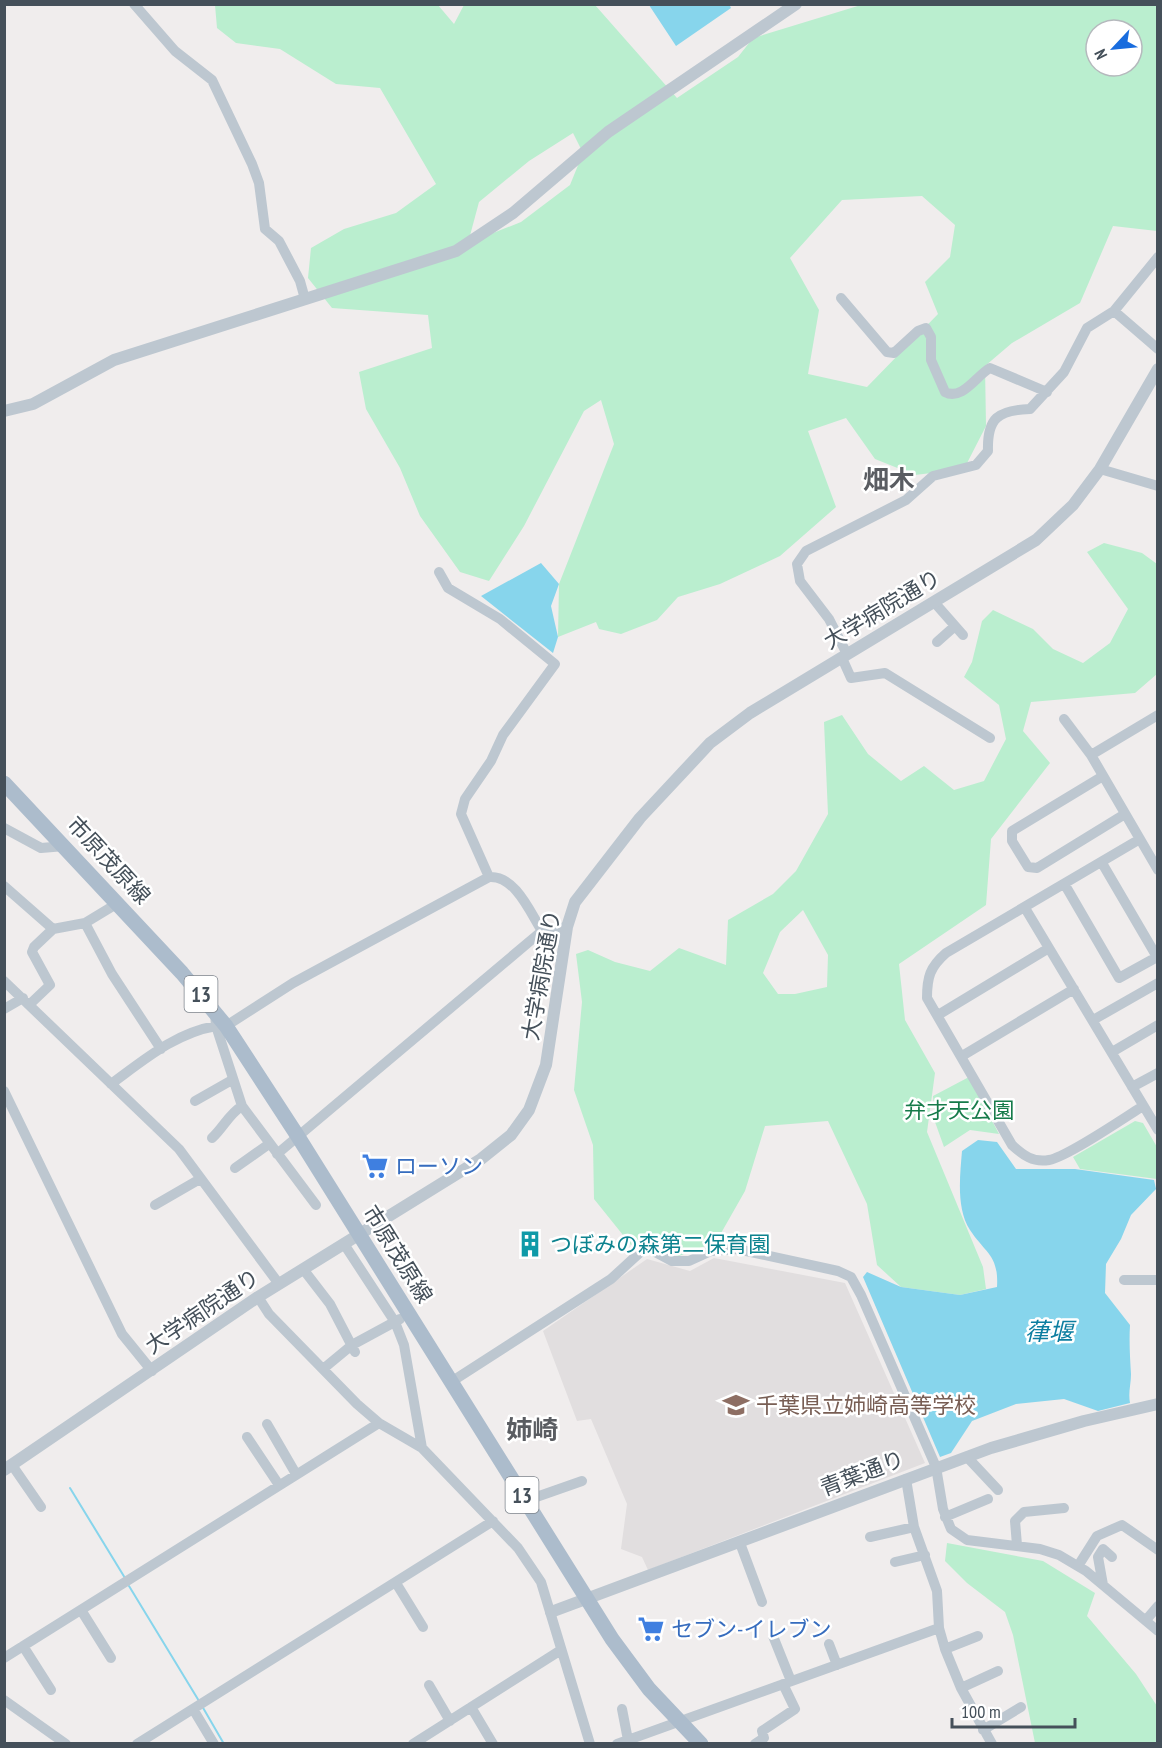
<svg xmlns="http://www.w3.org/2000/svg" width="1162" height="1748" font-family="'PT Sans Narrow','Noto Sans JP',sans-serif">
<style>
.education{fill:#e1dedf}
.green{fill:#baeecf;fill-rule:evenodd}
.water{fill:#87d5ec}
.lines{fill:none;stroke-linecap:round;stroke-linejoin:round}
.stream{stroke:#87d5ec;stroke-width:2}
.minor{stroke:#bdc7d0;stroke-width:10}
.tertiary{stroke:#bdc7d0;stroke-width:12}
.primary{stroke:#acbccc;stroke-width:15}
.labels{text-anchor:middle;dominant-baseline:central;stroke-width:5;stroke-linejoin:round;paint-order:stroke}
.shield{fill:#fff;stroke:#7d848c;stroke-width:1.5}
.shield-label{font-size:21px;font-weight:bold;fill:#45505a}
.street-label{font-size:22px;fill:#45505a;stroke:#fff}
.park-label{font-size:22px;fill:#167b4a;stroke:#fff}
.shop-label{font-size:22px;fill:#366cbe;stroke:#fff;text-anchor:start}
.culture-label{font-size:22px;fill:#0d838f;stroke:#fff;text-anchor:start}
.education-label{font-size:22px;fill:#785e54;stroke:#fff;text-anchor:start}
.water-label{font-size:24px;font-style:italic;fill:#0c7ea0;stroke:#fff}
.quarter-label{font-size:26px;font-weight:bold;fill:#5a5d62;stroke:#fff}
</style>
<rect width="100%" height="100%" fill="#f0eded"/>
<path class="education" d="M714,1258L845,1283L925,1463L648,1570L642,1557L621,1549L627,1504L591,1419L577,1421L543,1331L647,1259L690,1271Z"/>
<path class="green" d="M215,5H438L454,24L464,5H595L677,98L738,57L753,38L861,5H1157V231L1113,226L1080,303L1012,343L985,366L986,426L964,469L915,475L875,459L846,418L808,431L836,507L780,556L720,584L678,597L657,620L621,634L599,629L596,622L558,637L559,584L614,444L601,400L584,411L524,526L489,581L460,572L420,516L400,468L366,409L359,372L432,348L428,315L332,308L308,278L311,248L344,229L396,213L436,184L380,88L336,84L280,49L236,43L217,28ZM1096,30H1132V66H1096ZM573,133L583,153L570,185L521,222L468,243L479,202L529,161ZM922,196L955,225L950,257L925,282L938,314L867,387L808,374L819,310L790,258L842,200Z
M1104,543L1142,553L1157,564V674L1135,693L1031,702L1023,731L1050,763L991,839L986,905L899,964L905,1020L935,1073L927,1132L983,1267L986,1289L960,1295L901,1287L877,1265L867,1204L828,1121L765,1126L745,1191L716,1242L679,1256L631,1245L594,1199L593,1145L574,1090L582,1002L576,954L588,950L615,962L650,971L679,948L726,965L728,920L773,894L796,871L828,814L824,722L842,715L868,754L901,781L924,766L954,790L984,781L1006,739L999,705L964,677L972,662L982,621L993,610L1033,629L1053,649L1083,663L1110,643L1128,609L1087,552ZM803,910L828,955L827,987L795,994H778L763,973L780,932Z
M969,1077L999,1134L970,1130L944,1147L935,1122L933,1096Z
M1135,1121L1143,1123L1157,1147V1179L1080,1169L1073,1157Z
M947,1543L1043,1561L1095,1593L1087,1616L1136,1674L1157,1706V1743H1035L1013,1635L1005,1612L967,1583L945,1561Z"/>
<path class="water" d="M729,4L731,8L676,46L649,5Z
M541,563L559,584L551,606L558,637L553,653L481,596Z
M978,1140L997,1142L1016,1169H1075L1154,1180L1156,1189L1131,1215L1121,1239L1106,1264L1105,1293L1130,1325C1129,1342 1130,1357 1131,1374C1131,1385 1128,1392 1130,1403L1098,1411L1064,1399L1016,1404L972,1421L951,1453L940,1457L863,1277L867,1272L901,1287L960,1295L997,1287C999,1255 985,1253 970,1230C956,1208 960,1176 962,1151Z"/>
<g class="lines">
<path class="stream" d="M70,1488L125,1578
M129,1586L199,1701
M202,1706L224,1744"/>
<path class="minor" d="M134,4L175,51L212,80L252,164L259,183L265,229L279,241L300,281L305,299
M841,298L887,352L894,353L918,331L926,328L931,337V360L945,392C962,401 976,376 990,368L1047,392
M1114,311L1158,349
M1100,469L1158,486
M439,572L448,588L500,619L555,664L503,735L491,761L465,799L461,814L489,877
M934,602L963,635
M937,642L955,626
M847,654L829,619L800,581L797,564L806,551L906,500L933,476L976,465L988,451C987,418 998,410 1030,409L1064,372L1087,328L1114,311L1158,257
M842,658L851,678L885,673L990,738
M1064,719L1091,755L1158,870
M1091,755L1158,715
M1103,776L1012,831V841L1028,867L1037,868L1125,814
M4,828L41,848L65,846
M1140,839L946,953C930,967 927,977 927,998L1012,1145C1023,1155 1033,1163 1049,1160C1067,1157 1124,1118 1143,1106
M1065,885L1119,978L1157,957L1102,863
M4,886L53,929L85,923L118,903
M1025,908L1158,1130
M85,923L112,974L161,1049
M4,981L179,1149L279,1284
M29,1005L50,985L32,952L34,947L53,929
M4,1009L23,998
M215,1013L216,1026L242,1106L316,1205
M938,1015L1049,948
M1093,1020L1158,983
M226,1026L293,983L489,877C515,875 530,912 542,931
M1112,1052L1158,1025
M962,1056L1074,989
M111,1084C144,1060 175,1033 216,1026
M1132,1087L1158,1073
M4,1091L122,1334L152,1371
M195,1101L232,1080
M212,1138C223,1128 229,1114 242,1106
M277,1154L542,931L567,927
M235,1168L269,1144
M155,1205L200,1179
M344,1244L395,1322L404,1345L422,1448
M303,1269L330,1304L355,1352
M1124,1280H1158
M258,1297L269,1314L357,1404L379,1423L422,1448L518,1548L541,1582L590,1744
M323,1369L352,1345L400,1319
M451,1382L611,1279L646,1247L672,1261H689L711,1251L737,1249L838,1271L851,1277L861,1295L936,1467L943,1509L951,1529L967,1540L1040,1549L1059,1555L1086,1571L1158,1631
M267,1424L296,1474
M247,1437L279,1485
M967,1457L998,1490
M12,1465L41,1507
M906,1479L914,1527L937,1591L939,1628L945,1649L961,1688L992,1744
M525,1501L582,1481
M945,1517L988,1499
M870,1537L914,1527
M740,1543L762,1602
M1017,1545L1015,1521L1024,1512L1064,1508
M895,1562L925,1555
M1078,1566L1097,1536L1122,1525L1158,1550
M396,1583L423,1627
M1103,1585L1098,1557L1103,1549L1112,1557
M81,1610L111,1658
M1146,1620L1158,1606
M773,1636L791,1681
M829,1644L837,1665
M23,1646L51,1690
M945,1649L978,1636
M4,1658L379,1423
M429,1685L450,1721
M961,1688L998,1671
M4,1700L66,1744
M471,1707L493,1744
M193,1709L214,1744
M622,1709L628,1740
M983,1730L1021,1707
M137,1744L493,1521
M413,1744L561,1650
M617,1744L939,1628
M755,1744L764,1738L762,1731L795,1709L783,1684"/>
<path class="tertiary" d="M4,411L33,404L114,360L456,251L513,213L608,132L796,4
M4,1470L258,1297L481,1159L511,1135L529,1110L546,1065L567,927L575,902L640,818L710,743L750,713L1036,540L1073,505L1100,469L1158,369
M551,1612L991,1448L1084,1421L1158,1404"/>
<path class="primary" d="M4,783L182,973L226,1026L297,1135L612,1639L649,1689L701,1744"/>
</g>
<defs>
<g id="supermarket-bare" transform="scale(2.07)"><path d="M-6-5.5h2.5l.6 2H6L4.5 2H-2.5L-4.4-4H-6ZM-1.5 3.2a1.3 1.3 0 1 0 .1 0ZM3 3.2a1.3 1.3 0 1 0 .1 0Z" fill="#3f7fe0" stroke="#fff" stroke-width="2.5" paint-order="stroke"/></g>
<g id="building-bare" transform="scale(2.07)"><path d="M-4-6H4V6H1V3H-1V6H-4ZM-2.5-4.3h1.7v1.8h-1.7ZM.8-4.3h1.7v1.8H.8ZM-2.5-1h1.7V.8h-1.7ZM.8-1h1.7V.8H.8Z" fill="#0f9aa8" stroke="#fff" stroke-width="2.5" paint-order="stroke"/></g>
<g id="school-bare" transform="scale(2.07)"><path d="M0-5L7-2L0 1L-7-2ZM-4 1L0 2.5L4 1V4Q0 6-4 4Z" fill="#8d6e63" stroke="#fff" stroke-width="2.5" paint-order="stroke"/></g>
</defs>
<g fill-rule="evenodd">
<use href="#supermarket-bare" x="375" y="1166"/>
<use href="#building-bare" x="530" y="1244"/>
<use href="#school-bare" x="736" y="1405"/>
<use href="#supermarket-bare" x="651" y="1629"/>
</g>
<g class="labels">
<g class="shield">
<rect x="184.5" y="976" width="33" height="36" rx="4.5"/>
<rect x="505.5" y="1477" width="33" height="36" rx="4.5"/>
</g>
<g class="shield-label">
<text x="201" y="994">13</text>
<text x="522" y="1495">13</text>
</g>
<g class="street-label">
<text transform="translate(882 609) rotate(-31)">大学病院通り</text>
<text transform="translate(109 860) rotate(47)">市原茂原線</text>
<text transform="translate(541 975) rotate(-80)">大学病院通り</text>
<text transform="translate(398 1254) rotate(58)">市原茂原線</text>
<text transform="translate(202 1311) rotate(-34)">大学病院通り</text>
<text transform="translate(862 1473) rotate(-21)">青葉通り</text>
</g>
<g class="park-label">
<text x="959" y="1110">弁才天公園</text>
</g>
<g class="shop-label">
<text x="395" y="1166">ローソン</text>
<text x="671" y="1629">セブン-イレブン</text>
</g>
<g class="culture-label">
<text x="550" y="1244">つぼみの森第二保育園</text>
</g>
<g class="education-label">
<text x="756" y="1405">千葉県立姉崎高等学校</text>
</g>
<g class="water-label">
<text x="1049" y="1331">葎堰</text>
</g>
<g class="quarter-label">
<text x="889" y="479">畑木</text>
<text x="532" y="1429">姉崎</text>
</g>
</g>
<rect width="1162" height="1748" fill="none" stroke="#45505a" stroke-width="12"/>
<g transform="translate(1114 48) rotate(244)"><circle r="28" fill="#ffffff" stroke="#b5b9bd" stroke-width="1.5"/>
<path d="M0-4.5L10 22L0 15L-10 22Z" fill="#186cde"/>
<text y="-9" font-size="16" font-weight="bold" text-anchor="middle" fill="#45505a">N</text>
</g>
<path d="M952 1718v9h123v-9" fill="none" stroke="#45505a" stroke-width="3"/>
<text x="961" y="1718" font-size="18" fill="#45505a" stroke="#ffffff" stroke-width="4.5" paint-order="stroke">100 m</text>
</svg>
